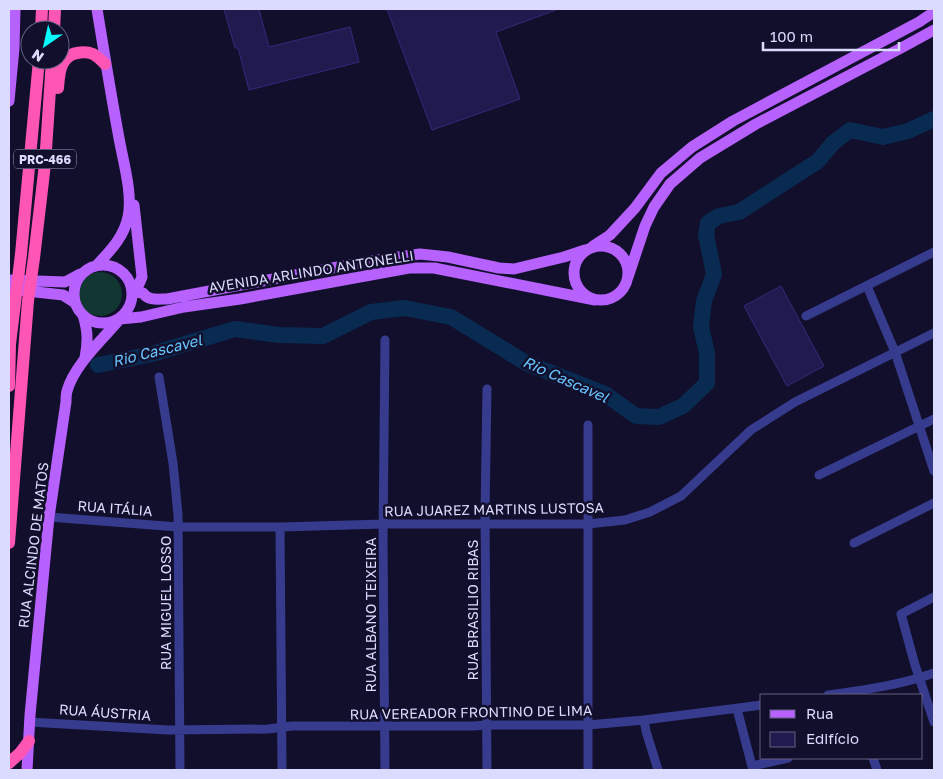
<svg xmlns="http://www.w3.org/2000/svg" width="943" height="779" font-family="'Golos Text',sans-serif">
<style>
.green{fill:#123732}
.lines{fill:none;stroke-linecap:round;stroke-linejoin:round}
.river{stroke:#092a51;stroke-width:16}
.building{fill:#201a4e;stroke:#332a7c}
.minor{stroke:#373b8e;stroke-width:9}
.major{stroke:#b761ff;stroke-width:11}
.highway{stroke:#ff55b5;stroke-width:12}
.labels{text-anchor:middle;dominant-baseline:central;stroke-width:5;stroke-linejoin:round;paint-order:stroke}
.shield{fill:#120f2c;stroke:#9f9dc0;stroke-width:1}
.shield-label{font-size:12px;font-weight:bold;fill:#dbdaff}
.street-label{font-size:14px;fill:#dbdaff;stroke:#120f2c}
.water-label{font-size:15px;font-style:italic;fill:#68c6ff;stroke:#120f2c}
</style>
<rect width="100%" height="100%" fill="#120f2c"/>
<path class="green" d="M78 294a22 22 0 1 1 44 0a22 22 0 1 1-44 0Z"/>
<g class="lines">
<path class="river" d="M98,365L152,354L235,329L279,335L323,336L371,312L404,308L451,317L526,363L605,394L636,416L659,417L683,406L707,383V353L701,327L704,301L714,274L706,235L708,223L719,216L739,212L818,161L833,143L850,130L883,137L908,131L934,119"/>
</g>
<path class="building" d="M224,9H259L269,47L350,27L359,62L249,90L238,48H235Z
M387,9H556V10L496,32L520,99L432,130Z
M781,286L824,366L787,386L744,306Z"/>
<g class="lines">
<path class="minor" d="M867,286L895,352L934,471
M806,316L934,252
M385,340L383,539L385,770
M159,377L173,463L178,515L180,770
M487,389L485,513L487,770
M819,475L934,419
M49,517L178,527H280L384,524H588L625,520L650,512L681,496L751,430L795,402L934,333
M280,527L282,770
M854,543L934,503
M934,597L901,614L915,665L934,722
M828,695C863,690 901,685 934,673
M737,709L753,770
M644,720L646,731L658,770
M29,722L168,730L268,729L292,726H474L486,725H588L644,720L762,705
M873,758L877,770
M752,766L788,758
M588,770V425"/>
<path class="major" d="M97,9C104,52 111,95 119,138C123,161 133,194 128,217C124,237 110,251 97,265
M9,101L14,48L15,9
M574 273a27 27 0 1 1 54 0a27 27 0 1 1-54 0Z
M593,246L610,235L635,208L661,173L692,147L733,121L919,22L934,12
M74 294a29 29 0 1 1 58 0a29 29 0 1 1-58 0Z
M628,277L645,226L654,207L670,184L700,158L756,124L903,47L934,30
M9,280L65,282L80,274
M9,289L63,295L74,302
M133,292L143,293C148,301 158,299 167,299L310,272L377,260L420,254L448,257L499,268L514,269L564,257L585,250
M133,292L139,284L142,277L134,205
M83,315C88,331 88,342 85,358
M27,770L30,715L49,517L66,402C66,399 66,394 67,391C74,365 103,339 120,319L141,317L184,307L240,299L409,268H434L595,300"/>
<path class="highway" d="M41,30L42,9
M54,30L55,9
M58,88C59,74 60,56 77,53C82,52 88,52 93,54C97,56 102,61 105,64
M9,386L10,344L21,254L39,60
M9,543L28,301L34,258L45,164L52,60
M9,763L20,753L29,741"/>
</g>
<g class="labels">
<rect class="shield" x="14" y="149.5" width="62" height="19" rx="4"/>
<g class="shield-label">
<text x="45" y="159">PRC-466</text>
</g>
<g class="street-label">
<text transform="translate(311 271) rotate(-9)">AVENIDA ARLINDO ANTONELLI</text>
<text transform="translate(115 508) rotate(4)">RUA ITÁLIA</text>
<text transform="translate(494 509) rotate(-1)">RUA JUAREZ MARTINS LUSTOSA</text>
<text transform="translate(33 545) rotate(-83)">RUA ALCINDO DE MATOS</text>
<text transform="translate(165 603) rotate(-90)">RUA MIGUEL LOSSO</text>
<text transform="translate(472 610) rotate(-90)">RUA BRASILIO RIBAS</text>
<text transform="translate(370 615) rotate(-90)">RUA ALBANO TEIXEIRA</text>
<text transform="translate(105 712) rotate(4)">RUA ÁUSTRIA</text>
<text transform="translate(471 712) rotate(-1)">RUA VEREADOR FRONTINO DE LIMA</text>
</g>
<g class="water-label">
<text transform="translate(157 350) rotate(-14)">Rio Cascavel</text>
<text transform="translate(566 379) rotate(24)">Rio Cascavel</text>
</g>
</g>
<rect width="943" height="779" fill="none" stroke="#dbdaff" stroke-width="20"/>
<rect x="760" y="694" width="162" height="65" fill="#120f2c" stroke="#626080"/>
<rect x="770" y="710" width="25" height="8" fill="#b761ff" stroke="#626080"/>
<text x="806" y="719" font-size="15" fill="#dbdaff">Rua</text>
<rect x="770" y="732" width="25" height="15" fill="#201a4e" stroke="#626080"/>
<text x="806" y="744" font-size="15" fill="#dbdaff">Edifício</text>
<g transform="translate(45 45) rotate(214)"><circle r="24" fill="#120f2c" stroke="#626080"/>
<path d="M0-4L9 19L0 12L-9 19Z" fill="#06fbff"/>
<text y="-8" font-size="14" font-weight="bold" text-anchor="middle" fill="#dbdaff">N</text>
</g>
<path d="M763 42v8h136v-8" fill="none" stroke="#dbdaff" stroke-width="2.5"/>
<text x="770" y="42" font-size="15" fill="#dbdaff" stroke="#120f2c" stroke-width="4" paint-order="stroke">100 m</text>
</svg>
